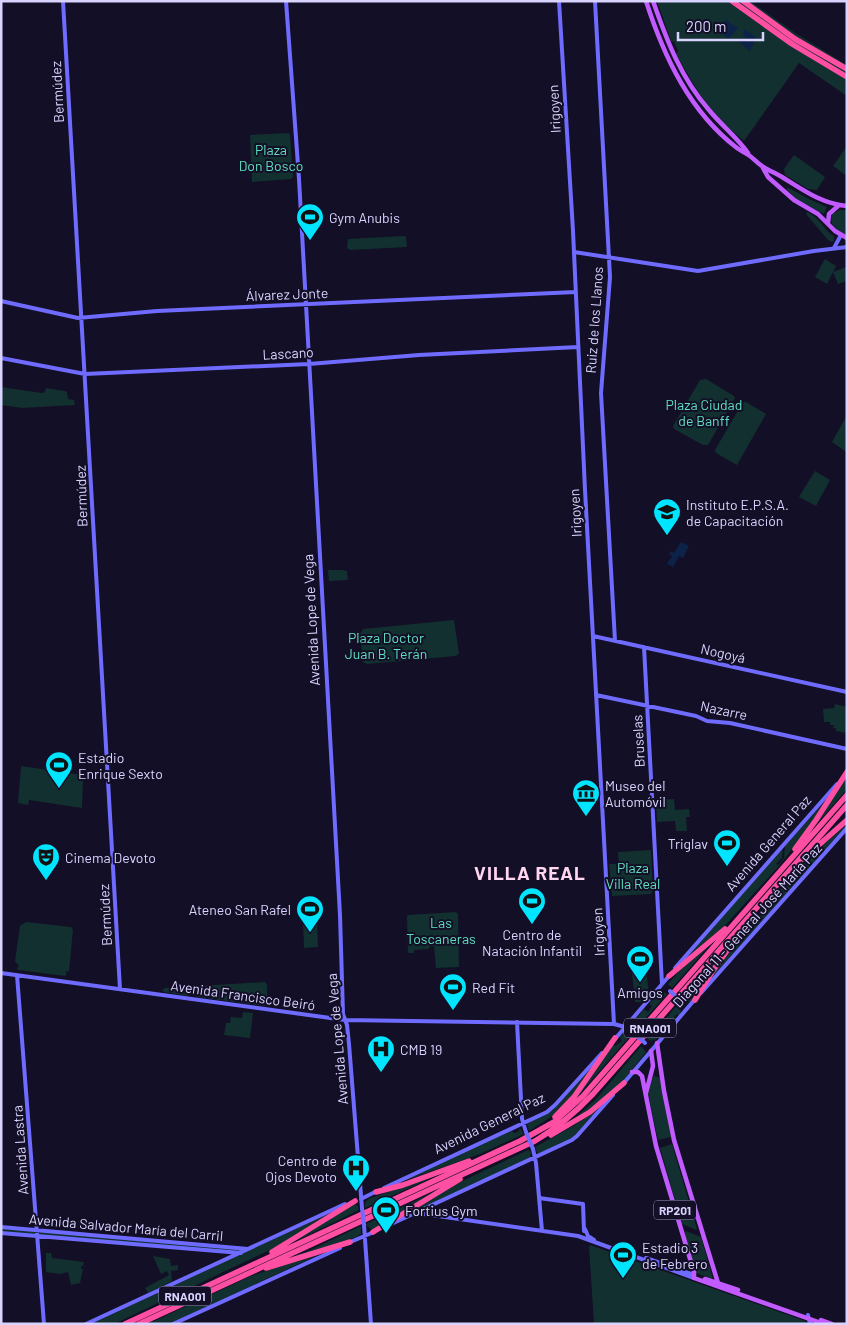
<svg xmlns="http://www.w3.org/2000/svg" width="848" height="1325" font-family="Barlow,sans-serif">
<style>
.green{fill:#12302f}
.water{fill:#0c2248}
.lines{fill:none;stroke-linecap:round;stroke-linejoin:round}
.secondary{stroke:#6f6bff;stroke-width:4}
.primary{stroke:#c25bff;stroke-width:4.5}
.highway{stroke:#ff4fa3;stroke-width:5.5}
.secondary-bridge{stroke:#6f6bff;stroke-width:4}
.labels{text-anchor:middle;dominant-baseline:central;stroke-width:4;stroke-linejoin:round;paint-order:stroke}
.shield{fill:#130f26;stroke:#9e99be;stroke-width:1}
.shield-label{font-size:12px;font-weight:bold;fill:#d9d4ff}
.street-label{font-size:14px;fill:#d9d4ff;stroke:#130f26}
.park-label{font-size:14px;fill:#5fe0c0;stroke:#130f26}
.poi-label{font-size:14px;fill:#d9d4ff;stroke:#130f26;text-anchor:start}
.district-label{font-size:19px;font-weight:bold;letter-spacing:1px;fill:#ffd6f0;stroke:#130f26}
</style>
<rect width="100%" height="100%" fill="#130f26"/>
<path class="green" d="M657,1H750L795,33L847,65V96L799,63L744,141C736,134 727,127 720,120C702,100 689,77 676,54L678,51L674,42L671,41Z
M288,133L290,134L293,177L291,179L252,182L250,135Z
M847,146V176L833,166Z
M794,155L825,177L817,190L808,189L785,175L784,169Z
M787,187L811,200L827,207L824,214L795,198L787,190Z
M840,210H847V236C838,230 828,225 832,214Z
M807,212C822,219 823,230 834,236V241L832,242L828,240L806,214Z
M404,236L406,237L407,245L406,247L350,250L347,248L348,239Z
M825,259L836,266L833,272L846,267L847,281L838,284L833,272L827,284L815,277Z
M706,379L734,396L735,398L708,445H703L674,429L673,426L700,380Z
M1,387L42,393L45,392L46,388L65,391L67,392L68,399L74,400L75,405L22,408L1,405Z
M743,402H746L766,414L737,465L716,453L715,450Z
M847,415V451H845L832,442Z
M815,471L830,480L816,506L799,497Z
M328,570H342L347,571L348,580L329,581Z
M454,620L459,653L456,656L367,664L363,662L360,634L363,629Z
M835,704L847,707V733L836,731V728H833L834,725H830V722H824L823,709L834,708Z
M21,766L82,775L83,782L82,808L29,800L28,805L18,803Z
M847,777V789L815,826Z
M828,798L812,824L779,866L721,930L682,962L783,847L782,858L776,864L778,865L784,858L785,846Z
M674,799L675,810L689,809L690,817H686L687,831H676L675,821L657,822L656,800Z
M847,824V826L707,985C734,941 768,900 804,863C817,849 833,837 847,824Z
M651,850L653,891L651,894L612,896L609,864H619L618,852Z
M456,912L458,914L459,967L436,968L434,946L429,947V949L414,950V953H408L407,916L408,915Z
M317,919L318,947L304,948L303,920Z
M26,922L71,927L73,930L69,971L65,972L67,974L65,976L18,970L17,968L19,966L15,961L20,926Z
M709,946L672,988L668,984L685,965Z
M725,950L692,1000L688,1002L683,998Z
M638,966L641,969L646,968L649,994L641,997V1002H635L632,973H634L633,971Z
M265,982L267,985V1003L265,1006L198,997L195,995V989L198,986Z
M190,987L192,992L188,996L164,992L162,990L165,988Z
M660,992H663L667,994L635,1030L633,1026L634,1021L644,1009L648,1012L652,1006L649,1004L655,997L657,999L660,997L658,994Z
M678,1004L681,1011L679,1016L677,1014L674,1017L676,1019C668,1027 659,1044 647,1040Z
M243,1012L253,1013L250,1038L224,1035L226,1023H230L231,1017L242,1018Z
M625,1032L630,1036L577,1097L613,1044L615,1046L622,1041L620,1037Z
M641,1046L646,1052L624,1080L607,1095L591,1109L574,1119L596,1099Z
M603,1053L570,1099L557,1113L529,1131L527,1124L553,1110Z
M655,1076L660,1078L671,1137L658,1140L648,1094L651,1079Z
M609,1097L574,1137L538,1155L535,1147L575,1125Z
M520,1128L524,1134L480,1154L398,1183L454,1156L512,1131L514,1133L518,1132Z
M672,1144L697,1229L696,1230L682,1224L660,1148Z
M528,1150L531,1152L530,1158L416,1213L394,1220L456,1184Z
M440,1174L365,1208V1203L368,1199Z
M434,1192L374,1229H371L367,1226L366,1224Z
M355,1204L358,1206L359,1210L298,1240L297,1238Z
M332,1212L276,1247L114,1324H91Z
M361,1226V1234L356,1237L297,1256L296,1255L306,1252Z
M1,1227L250,1249L241,1253L1,1233Z
M686,1231L701,1237L713,1279L696,1273L684,1232Z
M590,1245L805,1321L807,1324H594L589,1247Z
M46,1253H51L52,1258L84,1262L83,1266H81V1269H83L80,1283L71,1285L68,1272L60,1274L46,1272Z
M319,1253L320,1254L169,1324H148L251,1276Z
M153,1256L170,1259L171,1266L178,1265V1270L171,1271L172,1281L148,1293L145,1288L169,1275L167,1271L161,1274Z"/>
<path class="water" d="M726,20L738,28L729,39L718,31Z
M744,29L756,37L750,51L739,42L740,38L747,39L743,35Z
M681,542L689,546L683,558L679,556L673,567L667,564L672,556L669,554L671,551L674,553Z"/>
<g class="lines">
<path class="secondary" d="M63,1L120,989
M286,1L299,179L340,915L343,1014L347,1025L349,1044L362,1208
M559,1L573,231L585,490L614,1024
M595,1L610,277L601,393L615,641
M834,248L841,235
M574,252L698,271L814,251L847,247
M1,301L78,318L157,311L576,292
M1,358L85,374L309,364L419,355L578,347
M593,636L847,692
M644,647L662,984
M596,695L696,716L707,721L730,723L847,749
M675,968L837,784
M1,973L345,1020L614,1024L625,1027L633,1032
M17,975L44,1324
M701,993L847,828
M517,1022L522,1119L526,1132
M615,1039L669,976
M623,1084L696,998
M533,1149L536,1163L542,1231
M384,1188L547,1112L555,1105L602,1053
M539,1198L583,1204L584,1231
M361,1199L377,1191
M417,1213L578,1236L694,1278
M364,1225L371,1324
M387,1226L572,1140L577,1136L613,1095
M1,1227L248,1249
M585,1229L588,1236L594,1240
M1,1233L241,1253
M348,1243L374,1232
M646,1258L694,1275
M808,1315L810,1324
M86,1324L345,1204
M173,1324L340,1248"/>
<path class="primary" d="M646,1C664,57 690,112 737,148C741,151 746,153 750,156C754,159 757,163 762,166C768,170 775,173 782,177C803,190 822,204 847,206
M653,1C667,41 681,78 709,110C721,125 737,137 748,153
M763,168L768,177L794,200L818,214L835,231L847,238
M828,223L829,214L838,206
M657,1043L664,1091L674,1140L718,1283
M632,1072H638L642,1076L656,1146L694,1272V1278L824,1324
M646,1093L653,1066L651,1051
M705,1279L738,1290
M821,1320L832,1324"/>
<path class="highway" d="M732,1L792,44L847,77
M743,1L795,39L847,69
M795,849L816,820L847,772
M803,859L847,820
M669,976L725,929
M695,1000L712,972L745,925
M555,1117L574,1097L615,1038
M551,1135L590,1112L624,1083
M376,1192L403,1185L469,1161
M373,1232L460,1179
M272,1252L355,1201
M266,1268L350,1242
M125,1324L520,1141L554,1122L583,1096L847,795
M139,1324L535,1141C557,1128 575,1113 593,1094L847,805"/>
<path class="secondary-bridge" d="M670,991L681,1001
M633,1032L645,1043
M526,1132L533,1149
M362,1208L364,1225"/>
</g>
<defs>
<g id="stadium-pin" transform="scale(1.4375)"><path d="M0 17L-7.5 6A9.5 9.5 0 1 1 7.5 6Z" fill="#00e5ff" stroke="#130f26"/><path d="M0-5a6.5 5 0 1 0 0 10a6.5 5 0 1 0 0-10ZM-3.5-1.8h7v3.6h-7Z" fill="#111"/></g>
<g id="university-pin" transform="scale(1.4375)"><path d="M0 17L-7.5 6A9.5 9.5 0 1 1 7.5 6Z" fill="#00e5ff" stroke="#130f26"/><path d="M0-5L7-2L0 1L-7-2ZM-4 1L0 2.5L4 1V4Q0 6-4 4Z" fill="#111"/></g>
<g id="museum-pin" transform="scale(1.4375)"><path d="M0 17L-7.5 6A9.5 9.5 0 1 1 7.5 6Z" fill="#00e5ff" stroke="#130f26"/><path d="M0-6L6-3V-2H-6V-3ZM-5-1h2V3h-2ZM-1-1h2V3h-2ZM3-1h2V3H3ZM-6 4H6V6H-6Z" fill="#111"/></g>
<g id="theatre-pin" transform="scale(1.4375)"><path d="M0 17L-7.5 6A9.5 9.5 0 1 1 7.5 6Z" fill="#00e5ff" stroke="#130f26"/><path d="M-5-5.5Q0-4 5-5.5V0Q5 5 0 6Q-5 5-5 0ZM-3.3-2.5H-1v1.5H-3.3ZM1-2.5H3.3v1.5H1ZM-2.8 1Q0 5.5 2.8 1Z" fill="#111"/></g>
<g id="hospital-pin" transform="scale(1.4375)"><path d="M0 17L-7.5 6A9.5 9.5 0 1 1 7.5 6Z" fill="#00e5ff" stroke="#130f26"/><path d="M-5-5h3v3.5h4V-5h3V5h-3V1.5h-4V5h-3Z" fill="#111"/></g>
</defs>
<g fill-rule="evenodd">
<use href="#stadium-pin" x="310" y="217"/>
<use href="#university-pin" x="667" y="512"/>
<use href="#stadium-pin" x="59" y="765"/>
<use href="#museum-pin" x="586" y="793"/>
<use href="#stadium-pin" x="727" y="843"/>
<use href="#theatre-pin" x="46" y="857"/>
<use href="#stadium-pin" x="532" y="901"/>
<use href="#stadium-pin" x="310" y="909"/>
<use href="#stadium-pin" x="640" y="959"/>
<use href="#stadium-pin" x="453" y="987"/>
<use href="#hospital-pin" x="381" y="1049"/>
<use href="#hospital-pin" x="356" y="1168"/>
<use href="#stadium-pin" x="386" y="1210"/>
<use href="#stadium-pin" x="623" y="1255"/>
</g>
<g class="labels">
<g class="shield">
<rect x="624" y="1018.5" width="52" height="19" rx="4"/>
<rect x="654" y="1200.5" width="42" height="19" rx="4"/>
<rect x="159" y="1286.5" width="52" height="19" rx="4"/>
</g>
<g class="shield-label">
<text x="650" y="1028">RNA001</text>
<text x="675" y="1210">RP201</text>
<text x="185" y="1296">RNA001</text>
</g>
<g class="street-label">
<text transform="translate(57 92) rotate(-93)">Bermúdez</text>
<text transform="translate(554 109) rotate(-93)">Irigoyen</text>
<text transform="translate(287 294) rotate(-2)">Álvarez Jonte</text>
<text transform="translate(594 320) rotate(-86)">Ruiz de los Llanos</text>
<text transform="translate(288 353) rotate(-3)">Lascano</text>
<text transform="translate(81 496) rotate(-92)">Bermúdez</text>
<text transform="translate(575 513) rotate(-93)">Irigoyen</text>
<text transform="translate(311 620) rotate(-93)">Avenida Lope de Vega</text>
<text transform="translate(723 653) rotate(13)">Nogoyá</text>
<text transform="translate(724 710) rotate(12)">Nazarre</text>
<text transform="translate(638 741) rotate(-93)">Bruselas</text>
<text transform="translate(768 843) rotate(-49)">Avenida General Paz</text>
<text transform="translate(105 915) rotate(-93)">Bermúdez</text>
<text transform="translate(747 925) rotate(-48)">Diagonal 11 - General José María Paz</text>
<text transform="translate(598 932) rotate(-93)">Irigoyen</text>
<text transform="translate(243 995) rotate(8)">Avenida Francisco Beiró</text>
<text transform="translate(337 1039) rotate(-95)">Avenida Lope de Vega</text>
<text transform="translate(489 1123) rotate(-26)">Avenida General Paz</text>
<text transform="translate(20 1150) rotate(-94)">Avenida Lastra</text>
<text transform="translate(126 1227) rotate(5)">Avenida Salvador María del Carril</text>
</g>
<g class="park-label">
<text x="271" y="149">Plaza<tspan x="271" dy="16">Don Bosco</tspan></text>
<text x="704" y="404">Plaza Ciudad<tspan x="704" dy="16">de Banff</tspan></text>
<text x="386" y="637">Plaza Doctor<tspan x="386" dy="16">Juan B. Terán</tspan></text>
<text x="633" y="867">Plaza<tspan x="633" dy="16">Villa Real</tspan></text>
<text x="441" y="922">Las<tspan x="441" dy="16">Toscaneras</tspan></text>
</g>
<g class="poi-label">
<text x="329" y="217">Gym Anubis</text>
<text x="686" y="504">Instituto E.P.S.A.<tspan x="686" dy="16">de Capacitación</tspan></text>
<text x="78" y="757">Estadio<tspan x="78" dy="16">Enrique Sexto</tspan></text>
<text x="605" y="785">Museo del<tspan x="605" dy="16">Automóvil</tspan></text>
<text x="708" y="843" text-anchor="end">Triglav</text>
<text x="65" y="857">Cinema Devoto</text>
<text x="291" y="909" text-anchor="end">Ateneo San Rafel</text>
<text x="532" y="934" text-anchor="middle">Centro de<tspan x="532" dy="16">Natación Infantil</tspan></text>
<text x="472" y="987">Red Fit</text>
<text x="640" y="992" text-anchor="middle">Amigos</text>
<text x="400" y="1049">CMB 19</text>
<text x="337" y="1160" text-anchor="end">Centro de<tspan x="337" dy="16">Ojos Devoto</tspan></text>
<text x="405" y="1210">Fortius Gym</text>
<text x="642" y="1247">Estadio 3<tspan x="642" dy="16">de Febrero</tspan></text>
</g>
<g class="district-label">
<text x="530" y="872">VILLA REAL</text>
</g>
</g>
<rect width="848" height="1325" fill="none" stroke="#d9d4ff" stroke-width="5"/>
<path d="M678 32v8h85v-8" fill="none" stroke="#d9d4ff" stroke-width="2.5"/>
<text x="686" y="32" font-size="15" fill="#d9d4ff" stroke="#130f26" stroke-width="4" paint-order="stroke">200 m</text>
</svg>
